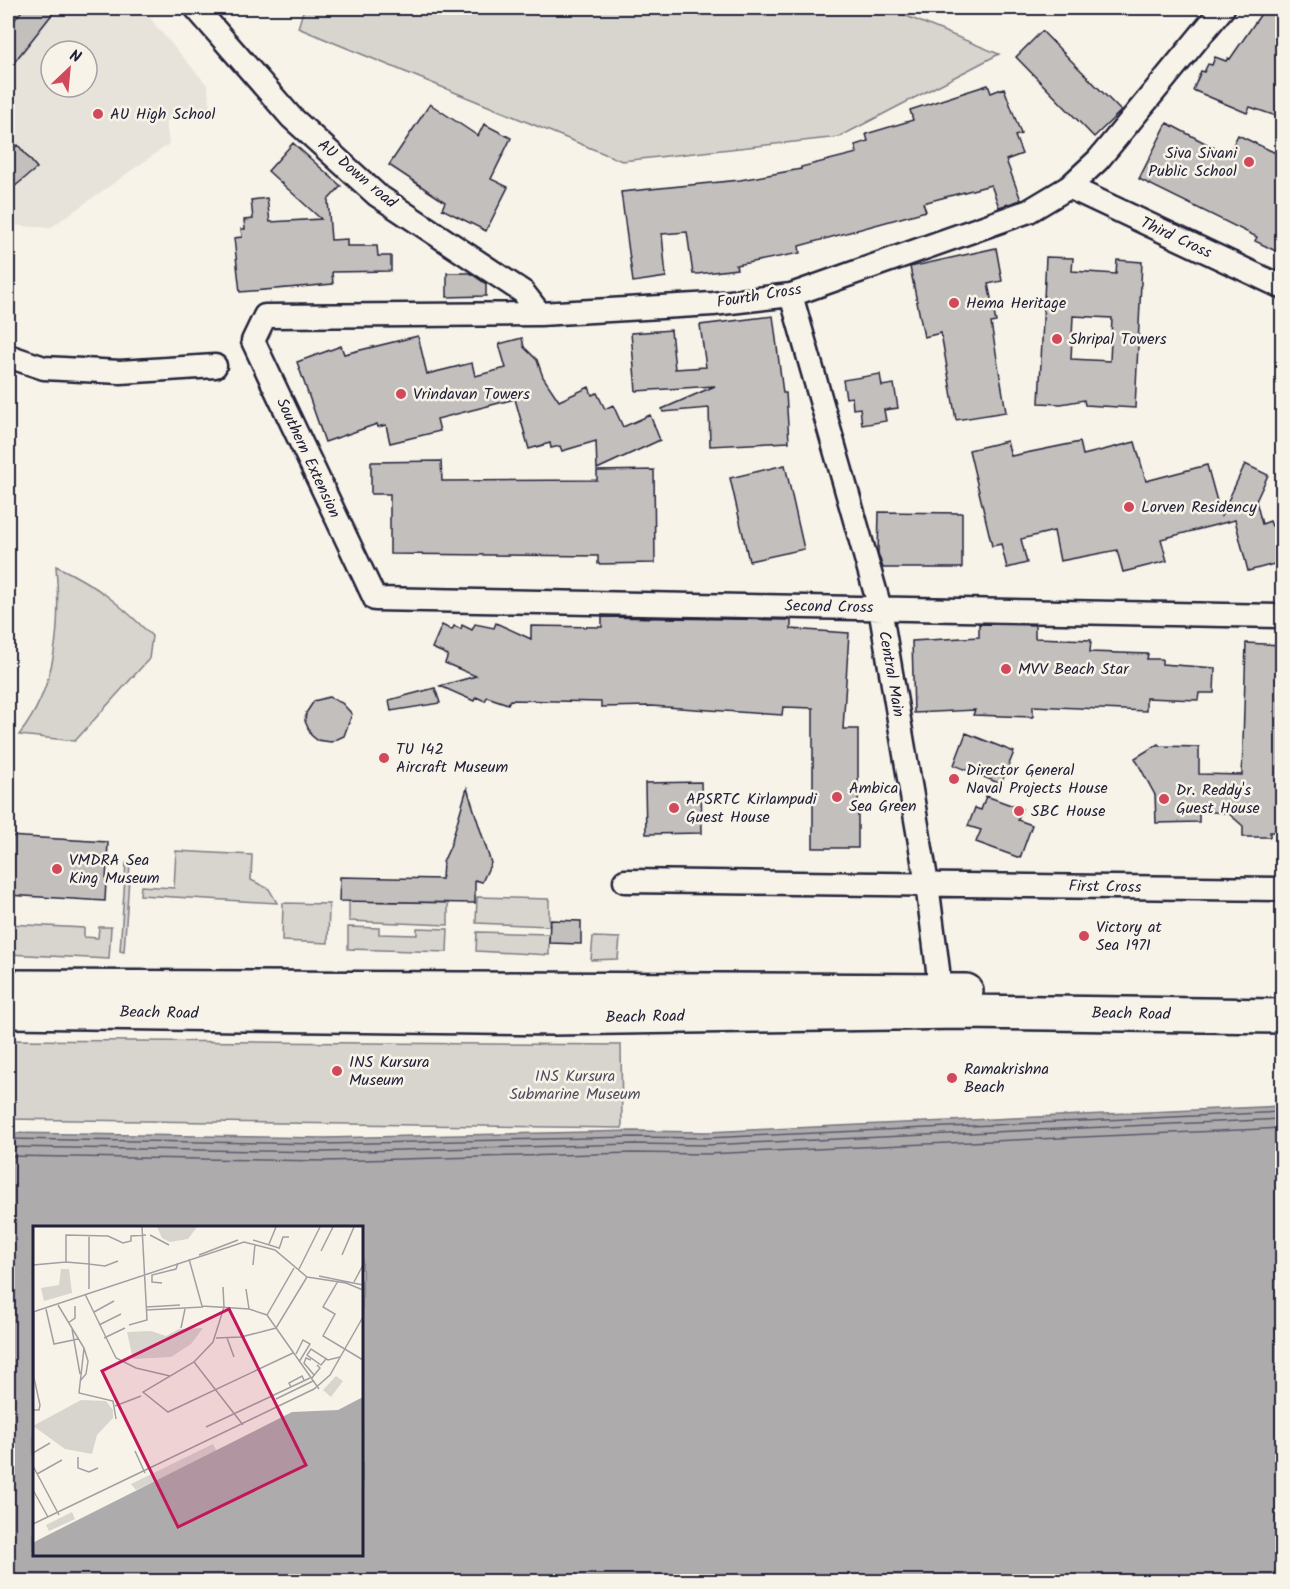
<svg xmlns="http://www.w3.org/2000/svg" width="1290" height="1589" font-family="Kalam,sans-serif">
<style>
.built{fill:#e7e3db;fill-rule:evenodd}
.green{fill:#d8d5cf;stroke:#7d7c85;stroke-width:1.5}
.water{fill:#aeabad;stroke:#76747f;stroke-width:1.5;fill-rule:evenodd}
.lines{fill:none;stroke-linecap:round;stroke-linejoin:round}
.shore{stroke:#5a5969;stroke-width:1.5}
.building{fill:#c2bfbd;stroke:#22223b;stroke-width:1.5;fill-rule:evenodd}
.street-casing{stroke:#22223b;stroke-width:27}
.primary-casing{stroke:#22223b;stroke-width:38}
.street{stroke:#f7f3e8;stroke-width:22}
.primary{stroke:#f7f3e8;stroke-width:33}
.poi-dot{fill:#d1495b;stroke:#f7f3e8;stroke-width:2}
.labels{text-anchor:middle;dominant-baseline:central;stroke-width:5;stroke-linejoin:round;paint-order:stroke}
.poi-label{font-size:16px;fill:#22223b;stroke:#f7f3e8;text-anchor:start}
.street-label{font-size:16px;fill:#22223b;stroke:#f7f3e8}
.park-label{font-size:16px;fill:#504f60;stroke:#f7f3e8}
.inset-road{fill:none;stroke:#a29fa3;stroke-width:1.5}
.view{fill:#c2185b;fill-opacity:0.15;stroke:#c2185b;stroke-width:3}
.inset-edge{fill:none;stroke:#22223b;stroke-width:3}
</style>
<rect width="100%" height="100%" fill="#f7f3e8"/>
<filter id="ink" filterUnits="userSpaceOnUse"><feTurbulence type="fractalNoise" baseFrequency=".0167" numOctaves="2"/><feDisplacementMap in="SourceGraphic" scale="12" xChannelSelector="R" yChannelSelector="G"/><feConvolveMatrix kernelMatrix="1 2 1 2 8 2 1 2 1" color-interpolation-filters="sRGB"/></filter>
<g filter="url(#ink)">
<path class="built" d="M8,8H144L156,26L208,86L210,107L166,121L169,144L50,228L8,225ZM51,51H87V87H51Z"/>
<path class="green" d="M304,8H887L999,54L839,137L622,161L298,28Z
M56,566C98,586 120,604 152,636L149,659L75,741L19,735C57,687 61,625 56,566Z
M176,851L252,855L251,880L269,889L277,903L140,895L141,886L174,888Z
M126,863H130L124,952L120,951Z
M477,897L549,899V926L476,923Z
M349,901L448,903V925L349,921Z
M283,903L329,904L328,943L282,941Z
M8,924L84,928V937L98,938L99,927H111L109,959L8,954Z
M348,927L379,928V934L417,935V928L448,929L447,952L348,949Z
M477,932L549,934V955L476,951Z
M593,937L620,938L618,959L591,960Z
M8,1040L621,1045L622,1128L8,1119Z"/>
<path class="water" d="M1282,1106V1581H8V1133L324,1138L633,1131L707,1132ZM34,1228H362V1554H34Z"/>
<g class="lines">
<path class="shore" d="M8,1139L325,1144L633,1137L707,1138L1282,1112
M8,1147L325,1152L633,1144L707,1145L1282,1119
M8,1156L325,1161L633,1153L707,1154L1282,1128"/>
</g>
<path class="building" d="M24,8H57L8,70V28Z
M1265,8H1275L1282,13V118L1250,107L1247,113L1193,90L1201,71L1204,72L1208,64L1212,65L1215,57L1226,61L1228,58L1230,59Z
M1042,31L1121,111L1094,137L1016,57Z
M988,85L991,93L1004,88L1021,134L1015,136L1022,154L1006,160L1021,200L999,207L991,185L923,203L926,211L799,246L800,253L736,265L737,269L697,274H693L687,232L662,234L666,277L633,282L621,192L740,180L801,169V167L857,153L855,145L868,141L866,134L913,120L910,110Z
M430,104L478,136L484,124L511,138L491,179L508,187L486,231L442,209L445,202L389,165Z
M1167,123L1228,155L1238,135L1282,156V254L1255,241L1257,237L1139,179Z
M293,143L341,186L328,200L331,240L347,239V246H377L378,256H391V271L332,272L333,284L240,292L234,238L242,237L241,229H245L244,220L253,219L251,200L267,198L270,222L321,219L268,171Z
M18,145L37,168L8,192V153Z
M996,248L1002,281L988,284L996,322L991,323L1006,412L956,420L941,333L924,337L910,267Z
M1046,257L1073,258L1072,271L1116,274L1117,260L1142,262L1135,408L1085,405L1084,400L1061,404L1039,403ZM1073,316L1112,318L1110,361L1071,359Z
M447,273H470L486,284V296L447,297Z
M773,316L783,393H786L789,442L710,446L709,408L663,412L662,409L715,386L636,391L631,333L671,330L675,369L706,367L700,325Z
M418,336L427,374L472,363L475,376L506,368L499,344L522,338L524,347L537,360L543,377L559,401L589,387L592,395L597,393L605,409L613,405L623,427L650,415L660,440L597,469L596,441L562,451L560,446L551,448L550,443L529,449L515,399L437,419L440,431L390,443L386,425L378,427L377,424L325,442L297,362L341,346L344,354Z
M880,374L882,386L894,384L898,408L884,410L886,421L862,425L860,408L853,409L852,397L846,398L843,380Z
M1007,441L1011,456L1080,442L1083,455L1135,442L1146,481L1207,465L1221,516L1245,464L1268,475L1256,501L1262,524L1270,521L1272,526L1282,523V562L1248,571L1235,520L1161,539L1167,561L1123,572L1117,550L1060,561L1054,531L1021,539L1027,563L1007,568L1001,544L992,546L969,450Z
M441,461L442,481L597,480V471L654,470L655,563L598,564V556L390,554V494H371V462Z
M785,465L804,549L749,561L730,478Z
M879,512L962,513V568H883L878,553Z
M602,617L791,620V629L849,633L843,729H858V848H813V708L783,707L782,715L651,706L601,707V702L510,700L508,704L487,697L485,701L476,697L474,701L440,686L476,676L445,663L448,655L432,648L442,625L452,630L454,626L461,629L462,625L472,630L475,624L494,628L496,623L531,639V626L602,627Z
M979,624L1035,625V638L1091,640L1090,652L1148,654L1147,659H1162V664L1215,668L1214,693H1199L1198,700L1146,698V711L1033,706V717L973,715L975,710L914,713L912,641L979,637Z
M1246,643L1282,645V832H1270V837H1243V826L1228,813L1199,811V822L1156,823L1155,795L1135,758L1158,744L1160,746L1199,747V774L1242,775Z
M435,688L440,703L391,711L389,700Z
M329,697L342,703L352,714L344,736L331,742L317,740L311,735L305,721L306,713L314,701Z
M966,733L1014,752L1001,784L954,765Z
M701,782L702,833L646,834L645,783Z
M467,788L491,863L482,882L475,880V903L339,901L340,877L442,879L443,862L450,847Z
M986,796L1022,809L1018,820L1032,825L1020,858L976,842L981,830L968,826L975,808L981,810Z
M8,836L108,842L105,901L8,895Z
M550,920L581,921V944L549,943Z"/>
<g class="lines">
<g class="street-casing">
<path id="street" d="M196,8L291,117L377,195L523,292L540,314
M1223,8L1098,160L1069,187L1029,211L791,295L713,304L540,314L265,316L253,341L375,599L1282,616
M1069,187L1282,287
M791,295L880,608L927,884L938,970V1005
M8,356L44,368L120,372L215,366
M625,881L1282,889"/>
</g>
<g class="primary-casing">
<path id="primary" d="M8,987L966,991
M8,1011L552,1018L962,1012L1282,1016"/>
</g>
<use href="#street" class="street"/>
<use href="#primary" class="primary"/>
</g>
</g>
<g class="poi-dot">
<circle cx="98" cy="114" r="6"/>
<circle cx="1249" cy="162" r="6"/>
<circle cx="954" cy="303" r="6"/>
<circle cx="1057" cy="339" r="6"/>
<circle cx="401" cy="394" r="6"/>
<circle cx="1129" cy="507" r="6"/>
<circle cx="1006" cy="669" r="6"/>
<circle cx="384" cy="758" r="6"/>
<circle cx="954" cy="779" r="6"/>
<circle cx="837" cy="797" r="6"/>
<circle cx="1164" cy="799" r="6"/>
<circle cx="674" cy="808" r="6"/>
<circle cx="1019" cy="811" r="6"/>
<circle cx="57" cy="869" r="6"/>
<circle cx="1084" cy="936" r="6"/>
<circle cx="337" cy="1071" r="6"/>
<circle cx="952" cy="1078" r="6"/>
</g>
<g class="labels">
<g class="poi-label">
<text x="110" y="114">AU High School</text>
<text x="1237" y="153" text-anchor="end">Siva Sivani<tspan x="1237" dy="18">Public School</tspan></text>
<text x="966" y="303">Hema Heritage</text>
<text x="1069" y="339">Shripal Towers</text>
<text x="413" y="394">Vrindavan Towers</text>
<text x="1141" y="507">Lorven Residency</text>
<text x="1018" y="669">MVV Beach Star</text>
<text x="396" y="749">TU 142<tspan x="396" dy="18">Aircraft Museum</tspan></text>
<text x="966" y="770">Director General<tspan x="966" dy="18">Naval Projects House</tspan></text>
<text x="849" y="788">Ambica<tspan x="849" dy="18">Sea Green</tspan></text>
<text x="1176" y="790">Dr. Reddy's<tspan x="1176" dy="18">Guest House</tspan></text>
<text x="686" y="799">APSRTC Kirlampudi<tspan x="686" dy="18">Guest House</tspan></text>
<text x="1031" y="811">SBC House</text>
<text x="69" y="860">VMDRA Sea<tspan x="69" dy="18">King Museum</tspan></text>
<text x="1096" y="927">Victory at<tspan x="1096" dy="18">Sea 1971</tspan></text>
<text x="349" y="1062">INS Kursura<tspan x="349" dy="18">Museum</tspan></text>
<text x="964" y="1069">Ramakrishna<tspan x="964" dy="18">Beach</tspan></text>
</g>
<g class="street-label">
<text transform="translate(357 174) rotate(40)">AU Down road</text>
<text transform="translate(1176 238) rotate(25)">Third Cross</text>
<text transform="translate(759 296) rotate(-9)">Fourth Cross</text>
<text transform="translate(308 458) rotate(65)">Southern Extension</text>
<text transform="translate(829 607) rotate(1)">Second Cross</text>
<text transform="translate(891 674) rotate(80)">Central Main</text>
<text transform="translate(1105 887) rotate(1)">First Cross</text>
<text transform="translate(159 1013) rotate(1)">Beach Road</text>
<text transform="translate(1131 1014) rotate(1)">Beach Road</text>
<text transform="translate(645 1017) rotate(-1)">Beach Road</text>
</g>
<g class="park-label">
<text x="575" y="1076">INS Kursura<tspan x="575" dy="18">Submarine Museum</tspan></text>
</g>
</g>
<g transform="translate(33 1226)">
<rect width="330" height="330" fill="#f7f3e8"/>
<path d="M124,1H164L155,13L137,16L129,12ZM28,43H36L39,67L11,75L8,62L26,59ZM170,102L158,118L138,131L100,133L94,106L118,105L133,110L146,103ZM303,150L310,155L298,171L290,164ZM48,174L73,175L80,184V192L64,209L59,228L32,223L0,200ZM180,218L184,226L103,264L98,258Z" fill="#d8d5cf"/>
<path d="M39,286L42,293L16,305L13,299Z" fill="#d8d5cf"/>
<path d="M330,171V329H0V317L5,314L259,186L305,184Z" fill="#aeabad"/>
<path class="inset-road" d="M117,9L136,19M56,10V38L33,36V9L75,10L90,17L98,15V10L113,9M220,14L246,22M236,18L243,1M0,23V1M246,23L250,11H256M288,25L300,1M166,29L205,14M309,29L321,1M156,33L169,80L216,83L234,89L286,163M0,39L33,36M220,39L222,18M266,43L287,1M286,50L330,59M305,55L290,81L302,88L290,110L330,134M321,56L330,39M129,57L119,56V49L143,43L145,37M190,61L191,81L180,116L161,136L110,166L135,186L260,127M56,63V38L72,40L85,35M213,63L216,83M52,68L83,132L103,142L137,150M25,79L51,122L46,167L80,175L83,193M113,81L147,79M13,83L21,118L45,113M113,84L170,81M0,86L211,16L242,24L274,51L313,57L330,64M61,86L81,75M234,89L261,42M35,97L42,92V80M66,99L88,88M96,99L114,94L109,1M148,102L152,83M39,103L47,148M71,112L92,102M183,112L208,111L243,102L274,51M194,112L201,131M263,128L270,114L277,118L266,136M293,133L288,139L274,129L278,123L295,134L307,131M278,134L273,132L271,137L281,149M161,136L210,199M278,153L287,142L284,139M47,155L53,148L55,135L51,122M258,161L256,157L269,150L271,154M243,173L280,155M82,180L108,170M0,184H6L7,179L1,152V86M173,201L277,152M102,225L112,247M0,227L17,217M45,231V242L56,246L65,242M0,240L26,289M4,248L29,234M0,264L15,291M0,298L281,163L297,149L330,91"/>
<path class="view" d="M196,83L273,239L145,301L69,145Z"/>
<rect width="330" height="330" class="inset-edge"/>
</g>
<rect width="1290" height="1589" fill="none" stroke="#f7f3e8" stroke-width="30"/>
<rect x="15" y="15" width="1260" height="1559" fill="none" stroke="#22223b" stroke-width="2" filter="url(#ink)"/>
<g transform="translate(69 69) rotate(26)"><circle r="28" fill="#f7f3e8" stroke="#a29fa3" stroke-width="1.5"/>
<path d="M0-4.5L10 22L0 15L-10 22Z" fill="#d1495b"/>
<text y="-9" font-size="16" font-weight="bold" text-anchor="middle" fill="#22223b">N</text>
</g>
</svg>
